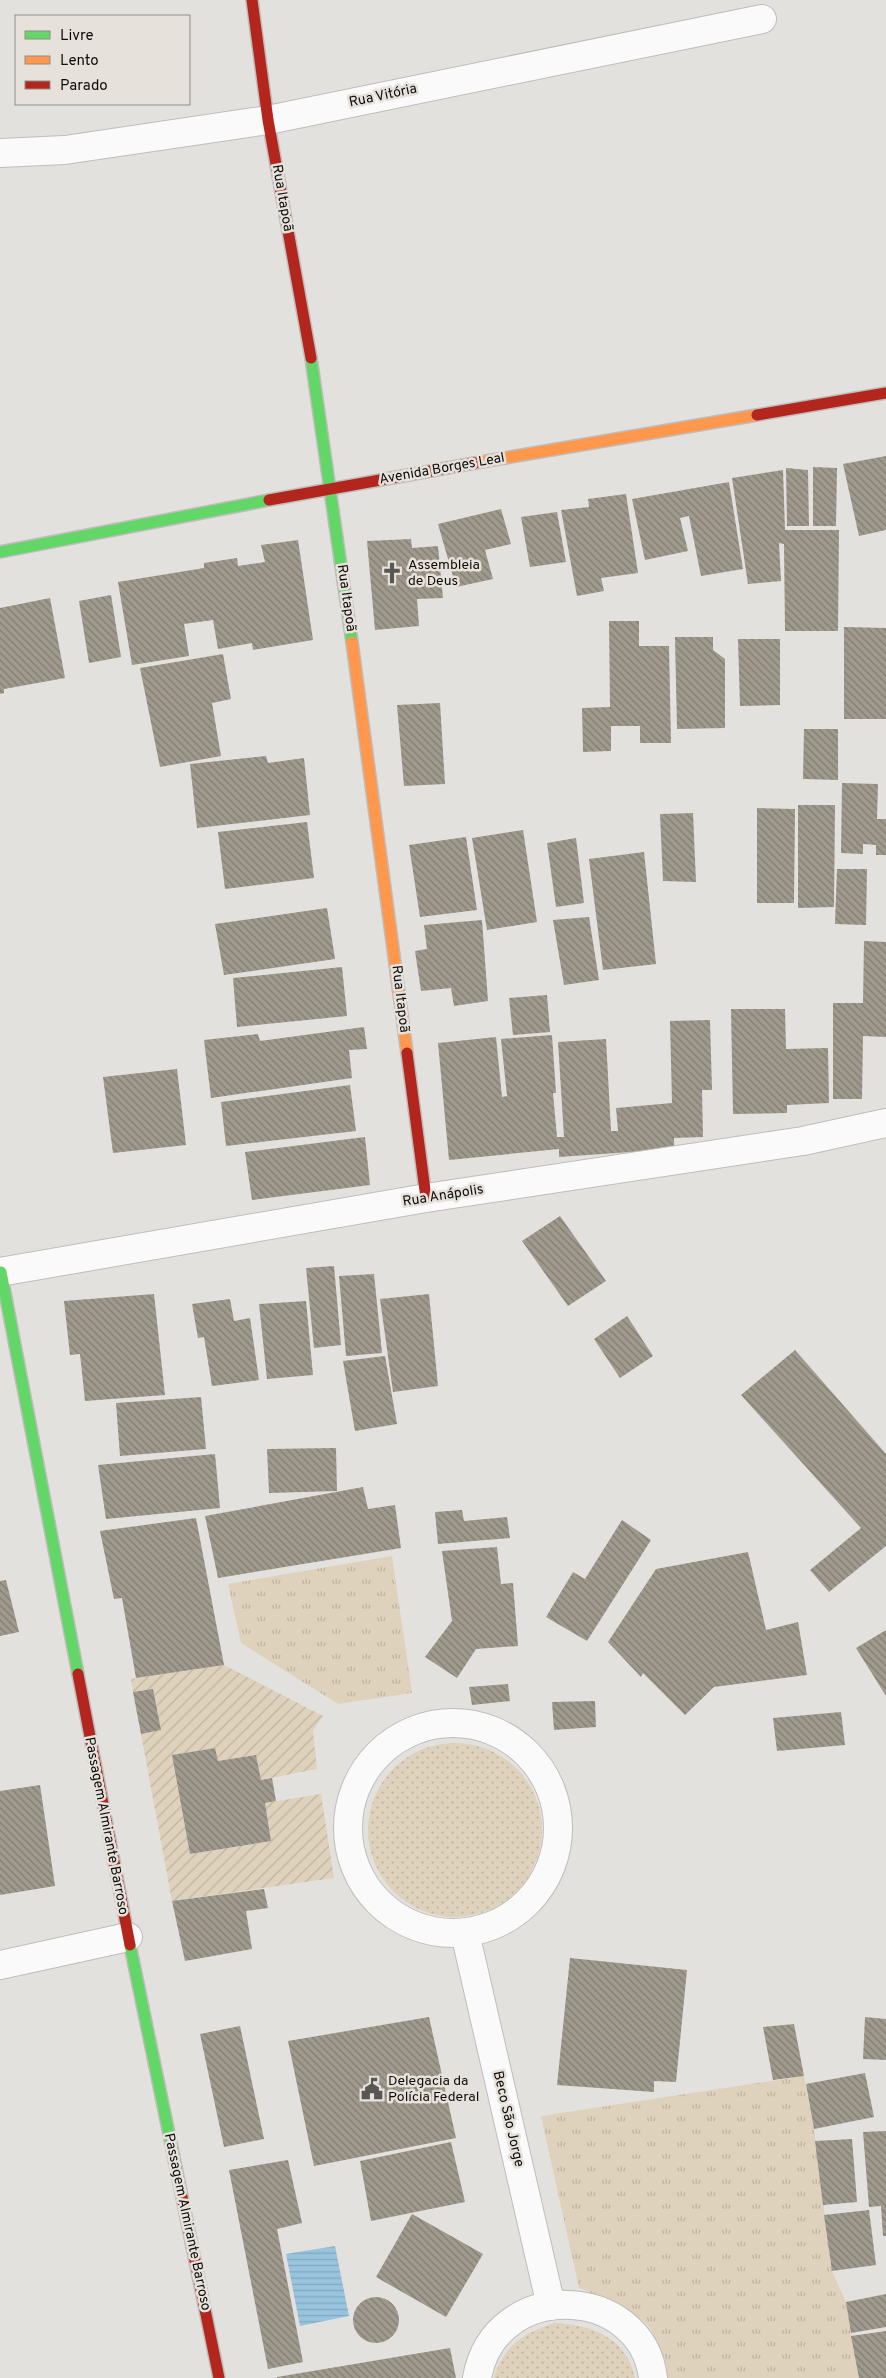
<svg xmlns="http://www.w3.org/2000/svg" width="886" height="2378" font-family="Overpass,sans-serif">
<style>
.grass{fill:url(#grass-tufts)}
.park{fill:url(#park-dots)}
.garden{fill:url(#garden-furrows)}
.water{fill:url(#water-rules)}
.building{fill:url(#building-back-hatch)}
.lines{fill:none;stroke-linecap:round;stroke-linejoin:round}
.street-casing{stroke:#bfbdbb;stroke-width:30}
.fast-casing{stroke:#bfbdbb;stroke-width:14}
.slow-casing{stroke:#bfbdbb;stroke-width:14}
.jam-casing{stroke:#bfbdbb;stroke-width:14}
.street{stroke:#fbfafa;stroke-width:28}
.fast{stroke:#63d668;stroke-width:11}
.slow{stroke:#ff974d;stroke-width:11}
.jam{stroke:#b3261e;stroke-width:11}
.labels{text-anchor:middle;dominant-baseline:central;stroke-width:5;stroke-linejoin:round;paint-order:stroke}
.street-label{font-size:14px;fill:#0e0c0a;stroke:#e6e2db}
.poi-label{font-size:14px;fill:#0e0c0a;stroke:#e6e2db;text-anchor:start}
</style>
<defs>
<pattern id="grass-tufts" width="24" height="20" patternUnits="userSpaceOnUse" patternTransform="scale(1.25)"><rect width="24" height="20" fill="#dfd2bc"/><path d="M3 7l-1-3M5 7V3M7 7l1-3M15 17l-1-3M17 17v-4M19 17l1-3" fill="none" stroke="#beb3a0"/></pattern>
<pattern id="park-dots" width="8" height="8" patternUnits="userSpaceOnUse" patternTransform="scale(1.25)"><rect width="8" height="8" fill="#dfd2bc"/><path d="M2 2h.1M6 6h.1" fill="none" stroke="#beb3a0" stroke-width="1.8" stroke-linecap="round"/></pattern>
<pattern id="garden-furrows" width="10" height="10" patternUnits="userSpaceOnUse" patternTransform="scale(1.25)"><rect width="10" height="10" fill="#dfd2bc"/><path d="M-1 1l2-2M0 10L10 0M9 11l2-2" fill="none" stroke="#beb3a0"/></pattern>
<pattern id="water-rules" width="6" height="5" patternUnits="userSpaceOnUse" patternTransform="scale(1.25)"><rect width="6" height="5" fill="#98c4df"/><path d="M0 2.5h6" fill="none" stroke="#82a7be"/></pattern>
<pattern id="building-back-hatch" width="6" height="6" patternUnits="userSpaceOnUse" patternTransform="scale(1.25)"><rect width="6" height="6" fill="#a0998d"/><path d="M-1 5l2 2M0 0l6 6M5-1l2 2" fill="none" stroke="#817b71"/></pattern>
</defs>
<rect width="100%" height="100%" fill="#e3e1de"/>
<path class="grass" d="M392,1556L412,1693L338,1704L241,1643L228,1584Z
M804,2076L814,2129L832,2271L846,2302L859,2378H661C659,2363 659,2342 650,2328C642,2314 595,2294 579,2288L541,2116Z"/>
<path class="park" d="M368 1830a87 87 0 1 1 174 0a87 87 0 1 1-174 0Z
M555,2323C592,2325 626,2337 635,2378H494C504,2345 523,2333 555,2323Z"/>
<path class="garden" d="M224,1665L323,1716L313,1731L317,1769L261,1780L256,1755L218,1761L215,1748L172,1755L190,1854L271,1841L265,1803L321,1794L334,1878L172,1901L141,1734L161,1730L153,1690L133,1692L131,1679Z"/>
<path class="water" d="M335,2246L349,2316L300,2326L286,2254Z"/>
<path class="building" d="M886,456V530L859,536L843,464Z
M813,467L837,468L836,526H813Z
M786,468L808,470L809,526H787Z
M783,470L785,530H839L838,631H785L784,544L779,543L781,581L748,584L732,478Z
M729,482L743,569L701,576L689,516L680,518L688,551L645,560L632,499Z
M626,494L638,573L601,578L604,591L577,596L561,510L589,507L588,499Z
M501,509L511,544L485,550L493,579L456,587L438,524Z
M557,512L566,562L530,567L521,517Z
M411,539L412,548L438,546L443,598L417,599L419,626L375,630L367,541Z
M298,540L313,640L253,650L252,643L218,649L213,620L184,624L189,656L132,665L118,582L204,568V563L237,558L238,566L265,562L261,545Z
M111,595L121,657L89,663L79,601Z
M50,598L65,678L4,689V693L0,694V608Z
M609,621H639V646H669L671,743H640V726H611V751L583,752L582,708L610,707Z
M844,627L886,628V719H844Z
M675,637H713V650L725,659V728L677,729Z
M738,639H780V705L740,706Z
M223,654L231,699L212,703L221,756L160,767L140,668Z
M440,703L445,784L404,786L397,705Z
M804,729H838V780L803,779Z
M266,756L268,763L304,758L310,815L197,828L190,764Z
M842,783L878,784L877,819H886V855H876V845L863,844V854L841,853Z
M798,805H835L834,907L798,908Z
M757,808L795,809L794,903H757Z
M693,813L696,882L663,881L660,814Z
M307,822L314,878L225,889L218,832Z
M523,830L537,922L487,930L472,838Z
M466,837L477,910L420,917L409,845Z
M576,838L584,903L556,907L547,843Z
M644,852L656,964L603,970L589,859Z
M837,869H867L866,925L835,924Z
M327,908L335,959L224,975L215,924Z
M589,917L599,980L564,985L553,920Z
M482,920L488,1001L454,1006L451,988L421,991L415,951L427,949L424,925Z
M864,941L886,942V1037L863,1036L862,1099H833V1003H863Z
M342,967L347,1016L237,1027L233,978Z
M547,995L550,1032L513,1035L509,998Z
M731,1009H785L786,1049L828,1048L829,1103L787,1105V1113L733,1114Z
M710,1020L712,1090H702L703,1137L674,1138V1149L559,1157V1149L449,1160L438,1043L496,1037L502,1097L507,1096L501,1039L552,1035L556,1093H553L557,1137H564L558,1042L606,1039L611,1131H618L616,1108L672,1103L670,1021Z
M364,1027L367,1049L349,1050L352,1078L211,1098L204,1040L258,1034L260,1041Z
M177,1069L186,1145L113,1153L103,1077Z
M350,1085L356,1131L226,1146L221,1102Z
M365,1137L370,1185L252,1200L245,1152Z
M560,1216L606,1281L568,1306L522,1241Z
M334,1266L341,1345L314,1348L306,1268Z
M374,1274L382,1353L346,1356L339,1276Z
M154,1294L165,1395L85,1401L80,1354L70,1355L64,1301Z
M429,1294L438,1386L393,1392L380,1299Z
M230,1299L234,1321L250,1318L259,1380L212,1386L204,1337L198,1338L192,1304Z
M306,1301L313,1375L267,1379L259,1304Z
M627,1316L653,1356L620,1378L594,1339Z
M795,1350L886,1454V1546L829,1592L810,1570L861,1528L741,1395Z
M385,1356L397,1424L355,1431L343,1361Z
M201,1397L206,1449L120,1456L116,1403Z
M336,1448L337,1491L269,1493L267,1449Z
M215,1454L220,1508L106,1519L98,1465Z
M363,1487L368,1509L395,1505L401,1548L218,1578L205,1516Z
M462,1510L464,1521L507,1517L510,1538L438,1544L435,1512Z
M196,1518L224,1665L136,1678L122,1598L114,1599L100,1531Z
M622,1520L651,1540L587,1641L546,1617L573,1572L585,1579Z
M497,1547L501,1584L513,1583L518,1646L476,1649L457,1678L425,1657L452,1621L442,1551Z
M748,1552L766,1630L798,1622L807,1675L714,1687L685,1715L643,1673L641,1677L608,1642L656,1569Z
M6,1580L19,1632L0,1636V1581Z
M886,1630V1696L856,1648Z
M508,1684L510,1701L472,1705L469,1687Z
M153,1689L161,1730L141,1734L133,1692Z
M595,1701L596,1727L554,1730L552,1702Z
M841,1712L845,1745L777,1751L773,1718Z
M215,1748L218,1761L256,1755L261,1780L272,1778L276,1801L265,1803L271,1841L190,1854L172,1755Z
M40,1785L55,1886L0,1895V1791Z
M264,1889L268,1908L246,1911L252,1949L185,1961L172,1901Z
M570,1958L687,1970L676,2082L654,2081V2092L557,2085Z
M429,2017L456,2138L314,2166L288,2041Z
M865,2017L886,2019V2060L863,2059Z
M794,2024L804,2076L773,2080L763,2027Z
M240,2026L264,2139L224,2147L200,2034Z
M865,2073L874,2117L814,2129L806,2084Z
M886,2131V2236H883L881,2206L869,2207L863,2132Z
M852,2139L857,2202L823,2205L815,2141Z
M451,2142L465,2202L371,2221L360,2161Z
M288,2160L302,2223L277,2229L303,2362L268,2369L229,2170Z
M869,2210L876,2265L832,2271L824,2215Z
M412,2214L483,2254L446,2317L376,2277Z
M886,2294V2327L851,2333L846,2302Z
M353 2320a23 23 0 1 1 46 0a23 23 0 1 1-46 0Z
M886,2331V2378H859L851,2336Z
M450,2348L456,2378H277V2377Z"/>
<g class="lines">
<g class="street-casing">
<path id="street" d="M0,153L65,150L268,120L762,19
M0,1272L426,1198L803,1141L886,1123
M348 1828a105 105 0 1 1 210 0a105 105 0 1 1-210 0Z
M465,1933L551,2306
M0,1965L128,1937
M477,2378C495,2277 642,2284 653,2378"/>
</g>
<g class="fast-casing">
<path id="fast" d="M311,358L352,642
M0,552L269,500
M1,1272L78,1674
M130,1945L182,2197"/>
</g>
<g class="slow-casing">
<path id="slow" d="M475,463L757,415
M352,642L407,1053"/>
</g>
<g class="jam-casing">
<path id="jam" d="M252,0L268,120L311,358
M757,415L886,393
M269,500L475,463
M407,1053L426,1198
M78,1674L130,1945
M182,2197L219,2378"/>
</g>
<use href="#street" class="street"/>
<use href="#fast" class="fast"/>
<use href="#slow" class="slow"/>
<use href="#jam" class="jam"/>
</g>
<defs>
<g id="church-bare" transform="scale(1.725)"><path d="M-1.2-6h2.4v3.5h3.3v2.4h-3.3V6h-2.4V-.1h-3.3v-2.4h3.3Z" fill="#595754" stroke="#e6e2db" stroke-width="2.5" paint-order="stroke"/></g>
<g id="civic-bare" transform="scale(1.725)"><path d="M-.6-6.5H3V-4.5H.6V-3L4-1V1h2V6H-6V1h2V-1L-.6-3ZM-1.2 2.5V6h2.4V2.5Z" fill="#595754" stroke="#e6e2db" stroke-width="2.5" paint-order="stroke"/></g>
</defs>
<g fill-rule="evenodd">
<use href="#church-bare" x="392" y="573"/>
<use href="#civic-bare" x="372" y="2089"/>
</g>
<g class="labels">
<g class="street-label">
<text transform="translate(383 96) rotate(-12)">Rua Vitória</text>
<text transform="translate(282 198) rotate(80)">Rua Itapoã</text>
<text transform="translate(442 469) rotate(-10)">Avenida Borges Leal</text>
<text transform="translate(346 598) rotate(82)">Rua Itapoã</text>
<text transform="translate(400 999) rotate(83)">Rua Itapoã</text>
<text transform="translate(443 1196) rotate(-9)">Rua Anápolis</text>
<text transform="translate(106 1826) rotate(79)">Passagem Almirante Barroso</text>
<text transform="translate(508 2119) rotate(77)">Beco São Jorge</text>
<text transform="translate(187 2222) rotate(78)">Passagem Almirante Barroso</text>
</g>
<g class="poi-label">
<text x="408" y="565">Assembleia<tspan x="408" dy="16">de Deus</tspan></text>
<text x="388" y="2081">Delegacia da<tspan x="388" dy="16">Polícia Federal</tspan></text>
</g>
</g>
<rect x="15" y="15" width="175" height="90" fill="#e6e2db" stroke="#908c87"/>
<rect x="25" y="31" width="25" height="8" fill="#63d668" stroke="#908c87"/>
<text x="60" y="40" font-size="15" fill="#0e0c0a">Livre</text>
<rect x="25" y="56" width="25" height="8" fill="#ff974d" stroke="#908c87"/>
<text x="60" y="65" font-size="15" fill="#0e0c0a">Lento</text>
<rect x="25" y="81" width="25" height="8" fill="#b3261e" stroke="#908c87"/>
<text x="60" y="90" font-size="15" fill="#0e0c0a">Parado</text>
</svg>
